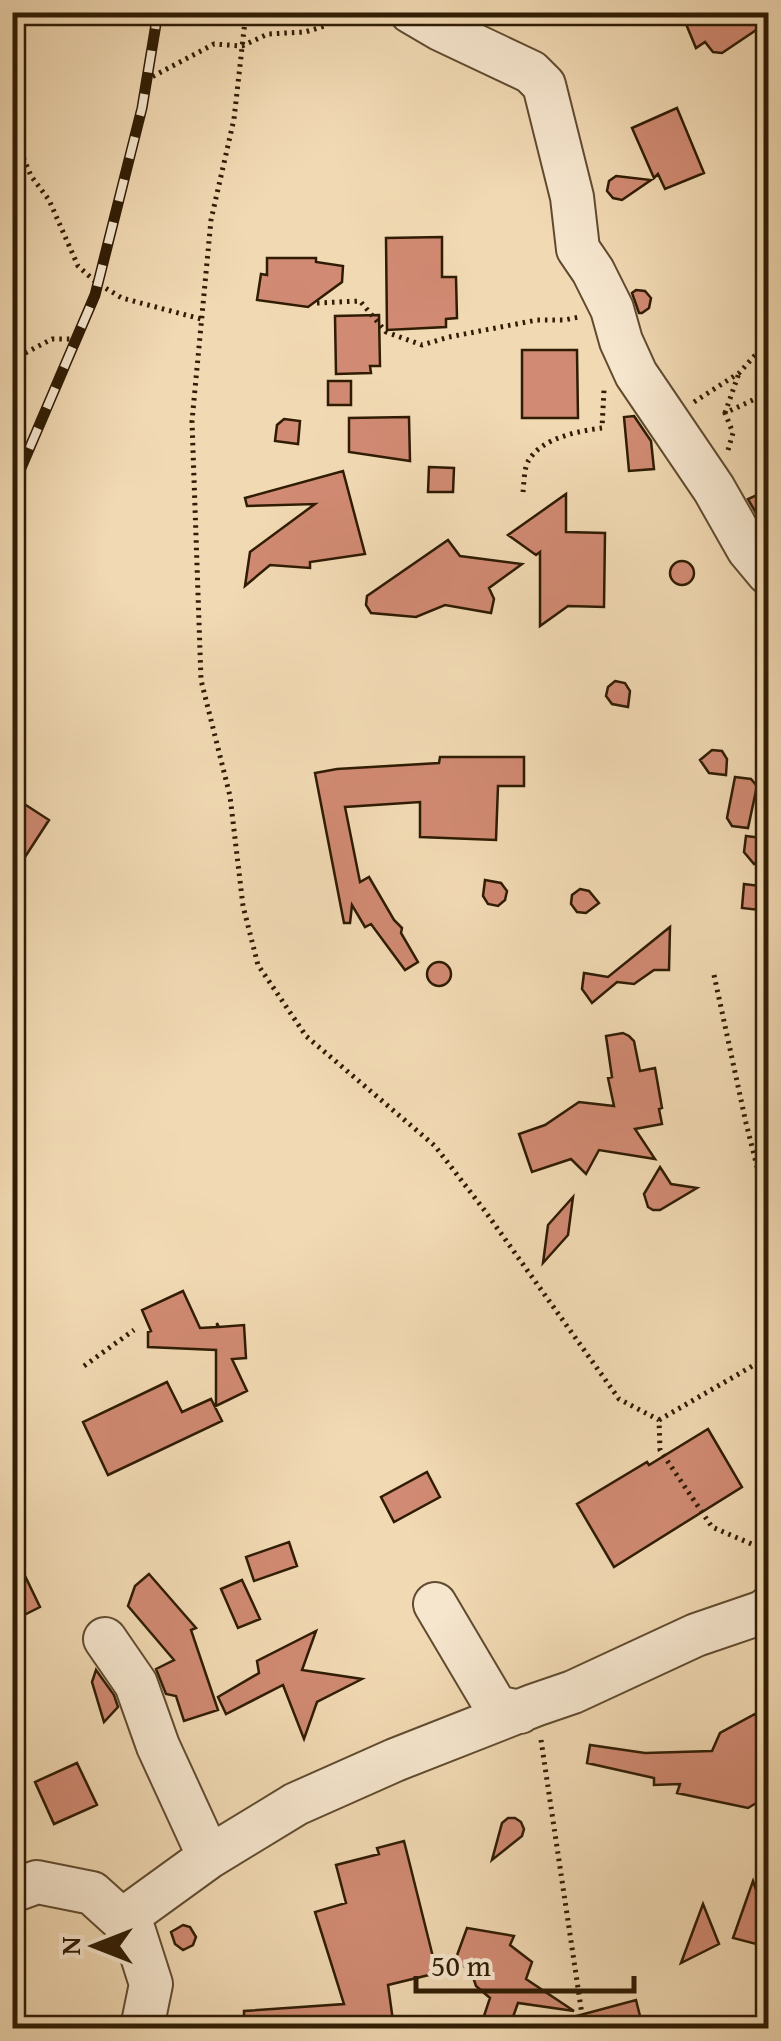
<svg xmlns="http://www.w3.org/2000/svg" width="781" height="2041" font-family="'Gentium Book Plus',serif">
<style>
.building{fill:#d18a73;stroke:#2f1c03;stroke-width:2.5}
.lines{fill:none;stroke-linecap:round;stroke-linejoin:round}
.minor-casing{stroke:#604b2f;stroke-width:46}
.path{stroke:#2f1c03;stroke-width:5;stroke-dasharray:2.5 5;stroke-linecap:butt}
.minor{stroke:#f6e6ce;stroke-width:42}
.rail-casing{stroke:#2f1c03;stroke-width:11}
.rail{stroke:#f6e6ce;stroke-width:8;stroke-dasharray:22;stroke-linecap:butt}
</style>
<rect width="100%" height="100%" fill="#f1d9b3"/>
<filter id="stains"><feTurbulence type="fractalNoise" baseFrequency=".002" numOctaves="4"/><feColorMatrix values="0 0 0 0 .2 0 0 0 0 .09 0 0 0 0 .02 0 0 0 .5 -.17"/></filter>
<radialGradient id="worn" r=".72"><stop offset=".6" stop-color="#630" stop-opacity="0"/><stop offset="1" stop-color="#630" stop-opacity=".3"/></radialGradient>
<path class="building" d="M681,12H768V22L722,53L713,52L705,42L696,48Z
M677,108L704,173L665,189L658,174L654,178L632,128Z
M616,176L651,180L622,200L613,198L607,191L609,181Z
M442,237V277H456L457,318L446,319V327L387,330L386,238Z
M267,258H316V262L343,266L342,282L308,307L257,300L261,274L267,275Z
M636,290L645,291L651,298L649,308L642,313H639L632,293Z
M379,315L380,366H370L371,373L336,374L335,316Z
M522,350H577L578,418H522Z
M328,381H351V405H328Z
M634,416L651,441L654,469L629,471L624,417Z
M409,417L410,461L349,452V418Z
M284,419L300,421L298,444L275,441L277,425Z
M429,467L454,468L453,492H428Z
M343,471L365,554L310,562V568L270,565L245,586L250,552L315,504L247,506L245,498Z
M768,490V534L748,499Z
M566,494V532L605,533L604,607L568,606L540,626V552L536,555L508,535Z
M448,540L460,556L522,564L489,588L494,599L491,613L445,605L416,617L371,613L366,605L367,596Z
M670 573a12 12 0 1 1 24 0a12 12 0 1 1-24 0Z
M615,681L625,683L630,691L628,707L612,704L606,696L608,687Z
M712,750L722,751L727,759L726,775L709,773L700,760Z
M440,757H524V786H498L496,840L420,837V802L345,807L360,882L369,877L394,920L402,928L401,933L418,962L405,970L371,924L365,927L352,905L350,923H344L315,773L337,769L439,763Z
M735,777L751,779L757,786L748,828L732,826L727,818Z
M12,796L49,820L12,877Z
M746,836L762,838L768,845L766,854L754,864L744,852Z
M485,880L501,883L507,891L505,900L498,906L488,904L483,896Z
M744,884L768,887V911L742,908Z
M580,889L589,891L599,903L586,913L577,912L571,904L572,895Z
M670,927L669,970H654L634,984L617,982L592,1003L582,989L584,973L608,977Z
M427 974a12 12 0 1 1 24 0a12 12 0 1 1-24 0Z
M623,1033L629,1036L634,1041L640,1071L655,1068L662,1108L659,1109L662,1124L635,1129L655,1159L599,1150L586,1174L571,1159L532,1172L519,1134L545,1125L579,1102L614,1106L608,1078L612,1077L606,1036Z
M660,1167L671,1184L697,1188L660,1210H653L648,1207L644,1194Z
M573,1197L568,1235L543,1263L548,1225Z
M183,1291L200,1328L217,1327V1323L219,1327L244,1325L246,1358L232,1359L247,1391L216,1406V1350L148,1347V1332L151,1331L142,1310Z
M167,1382L182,1412L211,1399L222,1421L108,1475L83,1422Z
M708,1429L742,1487L614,1567L577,1504L647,1462L649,1465Z
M427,1472L440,1497L394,1522L381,1497Z
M289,1542L297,1566L254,1581L246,1557Z
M12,1549L40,1607L12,1621Z
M149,1574L196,1628L191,1630L218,1710L184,1721L176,1696L166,1694L156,1669L174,1660L128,1606L135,1586Z
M242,1580L260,1619L238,1628L221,1589Z
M316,1631L302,1670L362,1679L317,1702L304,1739L283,1685L226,1714L218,1697L259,1673L257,1661Z
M96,1670L114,1695L118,1707L104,1722L92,1682Z
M755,1714L761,1726L768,1722V1796L748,1808L677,1793L680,1784L654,1785V1778L587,1763L590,1745L645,1753L712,1751L720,1733Z
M77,1763L97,1805L54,1824L35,1782Z
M508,1818H515L521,1822L524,1829L522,1836L492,1860L502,1823Z
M404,1841L437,1973L388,1985L394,2028H244V2011L344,2004L315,1912L346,1903L336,1865L379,1854L377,1848Z
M753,1881L768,1924V1947L733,1938Z
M703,1904L719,1944L681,1963Z
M183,1925L190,1927L196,1937L193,1945L183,1950L175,1944L171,1932Z
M467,1928L514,1936L510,1945L532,1962L526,1979L574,2011L518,2003L509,2028H480L490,1998L476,1986L469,1965L452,1969Z
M636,2000L643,2028H559L558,2021Z"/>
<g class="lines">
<g class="minor-casing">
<path id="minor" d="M411,12L440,29L531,72L544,85L572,197L578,249L593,271L612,309L621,341L636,374L714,489L748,549L768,573
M435,1604L496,1707L520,1712
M105,1639L136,1684L158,1746L209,1857
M12,1891L37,1882L92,1893L134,1931L151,1984L142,2028
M122,1920L209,1857L296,1804L395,1760L535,1705L573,1692L696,1635L766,1611L768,1608"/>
</g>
<path class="path" d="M246,12L234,119L211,220L192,421L201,680L230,796L243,906L258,965L306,1036L435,1146L485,1211L619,1399L659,1420L660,1450L712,1527L768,1551
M146,80L214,44L242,46L268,34L305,32L325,26L339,12
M12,139L18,145L31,176L49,200L78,266L97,283L122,298L201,319
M317,303L360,301L386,332L422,345L449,337L537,320H564L579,317
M12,360L52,339H76
M694,402L739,373L768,341
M725,413L739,373
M728,450L733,433L725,413L768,393
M523,492C524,483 524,467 529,460C542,438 578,431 602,428L604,390
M714,975L746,1123L768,1210
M84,1366L134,1330
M659,1420L768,1357
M541,1740L584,2028"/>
<use href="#minor" class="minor"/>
<g class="rail-casing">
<path id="rail" d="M12,489L95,295L142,108L158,12"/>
</g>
<use href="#rail" class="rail"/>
</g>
<rect width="781" height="2041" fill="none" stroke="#f1d9b3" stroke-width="50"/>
<rect x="15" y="15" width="751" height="2011" fill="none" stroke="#2f1c03" stroke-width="5"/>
<rect x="25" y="25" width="731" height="1991" fill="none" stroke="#2f1c03" stroke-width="2.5"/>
<g transform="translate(95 1946) rotate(270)" stroke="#f6e6ce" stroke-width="8" paint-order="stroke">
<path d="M0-8L18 38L0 25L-18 38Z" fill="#2f1c03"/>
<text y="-15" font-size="28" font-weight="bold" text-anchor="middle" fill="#2f1c03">N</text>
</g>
<path d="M416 1976v15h218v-15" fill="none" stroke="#2f1c03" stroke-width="5"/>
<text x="431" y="1976" font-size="30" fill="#2f1c03" stroke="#f6e6ce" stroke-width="8" paint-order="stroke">50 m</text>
<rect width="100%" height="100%" filter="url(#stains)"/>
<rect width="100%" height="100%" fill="url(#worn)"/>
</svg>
